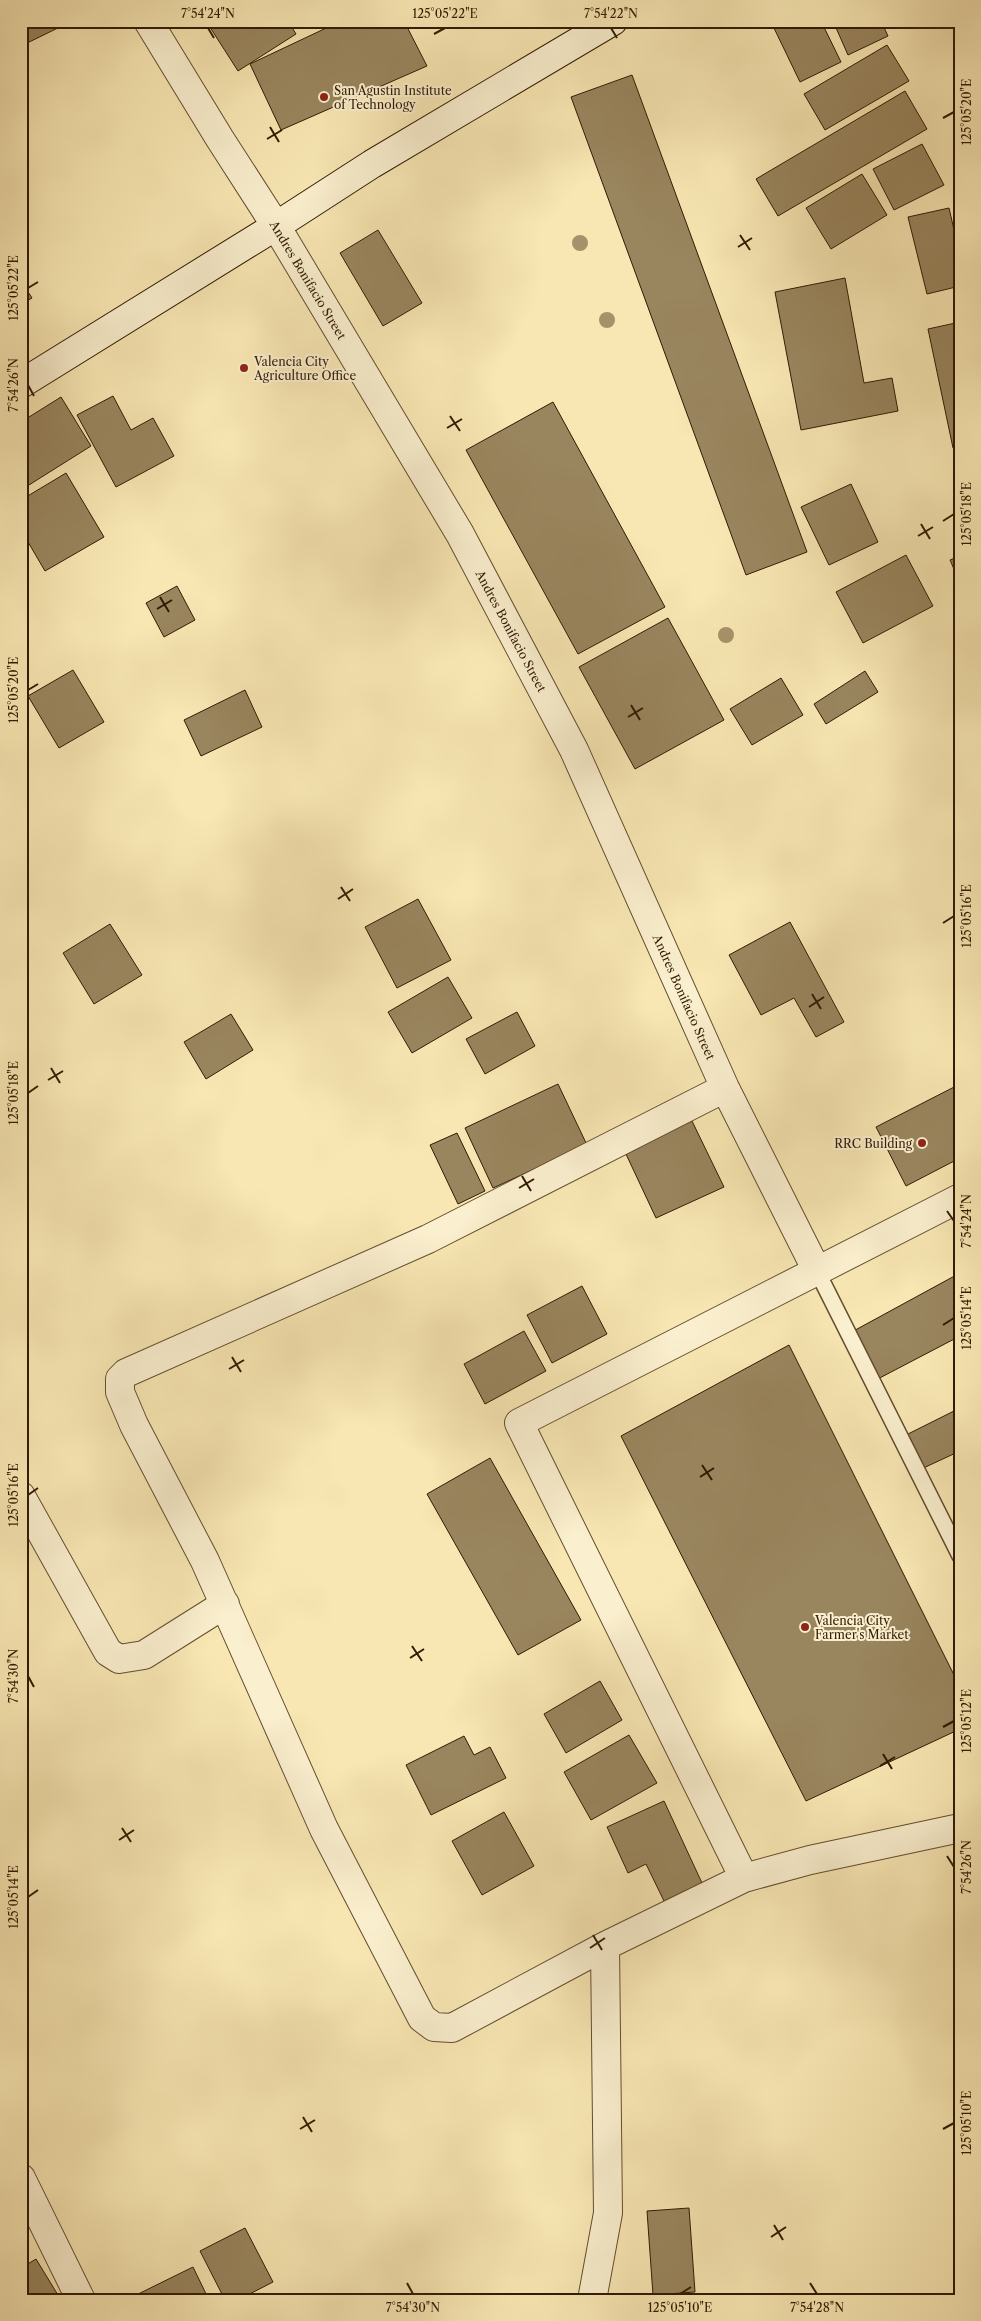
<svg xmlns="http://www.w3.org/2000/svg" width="981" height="2321" font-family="'Libre Caslon Text',serif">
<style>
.building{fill:#99855e;stroke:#321a02}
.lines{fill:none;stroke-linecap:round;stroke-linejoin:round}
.lane-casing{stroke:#644d2e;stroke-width:18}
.street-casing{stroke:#644d2e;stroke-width:30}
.secondary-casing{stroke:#321a02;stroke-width:30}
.lane{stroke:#faefce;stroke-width:15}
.street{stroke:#faefce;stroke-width:28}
.secondary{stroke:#faefce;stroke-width:28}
.tree{fill:#a6926a}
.ticks{fill:none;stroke:#321a02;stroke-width:2}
.poi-dot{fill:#8f2418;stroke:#faefce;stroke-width:2}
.labels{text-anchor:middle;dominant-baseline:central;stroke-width:4;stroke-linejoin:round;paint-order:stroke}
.poi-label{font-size:12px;fill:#321a02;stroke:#faefce;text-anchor:start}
.street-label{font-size:12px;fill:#321a02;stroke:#faefce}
.neatline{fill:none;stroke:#321a02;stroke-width:2}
.ticks-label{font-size:12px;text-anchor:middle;fill:#321a02}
</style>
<rect width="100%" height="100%" fill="#f8e7b3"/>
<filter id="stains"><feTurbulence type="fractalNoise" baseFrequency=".004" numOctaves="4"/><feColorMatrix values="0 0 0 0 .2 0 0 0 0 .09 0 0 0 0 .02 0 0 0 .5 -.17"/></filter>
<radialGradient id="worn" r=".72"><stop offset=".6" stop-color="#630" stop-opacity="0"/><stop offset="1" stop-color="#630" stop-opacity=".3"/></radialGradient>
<path class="building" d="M21,21H60L62,26L21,46Z
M206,21H288L296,34L238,71Z
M341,21H404L427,66L281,130L250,64Z
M782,21H821L841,62L800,82L773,26Z
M833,21H881L888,36L848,55Z
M887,45L909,81L825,130L804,94Z
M632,75L807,552L746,575L571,97Z
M905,91L927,129L778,216L756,179Z
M922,144L944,185L894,210L873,169Z
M862,174L887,215L831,249L806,208Z
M949,208L960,256V286L927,294L908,217Z
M378,230L422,303L383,326L340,253Z
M845,278L864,383L892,378L898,411L801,430L775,292Z
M21,281L32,298L21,304Z
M960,322V446L953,448L928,329Z
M113,396L131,430L153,418L174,456L116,487L77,415Z
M61,397L91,446L21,490V422Z
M553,402L665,607L578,654L466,450Z
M66,473L104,537L45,571L21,530V500Z
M851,484L878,542L829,565L801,507Z
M906,555L933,606L863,643L836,592Z
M960,556V583L950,560Z
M177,586L195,620L164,637L146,603Z
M668,618L724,720L635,769L579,667Z
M73,670L104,722L59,748L28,696Z
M865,671L878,692L826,724L814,704Z
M781,678L803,715L752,745L730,709Z
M245,690L262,727L201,756L184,720Z
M418,899L451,960L397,988L365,927Z
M790,922L844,1022L816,1037L794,998L761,1015L729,955Z
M110,924L142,975L94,1004L63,953Z
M448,977L472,1018L412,1053L388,1012Z
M517,1012L535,1046L485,1074L466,1039Z
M231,1014L253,1050L206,1079L184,1042Z
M558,1084L587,1145L493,1188L465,1128Z
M960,1084V1158L906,1186L876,1127Z
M692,1121L724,1187L656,1218L625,1152Z
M457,1133L485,1191L458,1204L430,1145Z
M960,1273V1336L872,1382L848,1334Z
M582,1286L607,1334L552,1363L527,1315Z
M524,1331L546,1371L485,1404L464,1364Z
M789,1345L960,1687V1729L806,1801L621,1436Z
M960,1408V1451L917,1471L900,1438Z
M490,1458L581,1620L518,1655L427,1494Z
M600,1681L622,1720L566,1753L544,1714Z
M629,1735L657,1783L591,1820L564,1772Z
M464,1736L474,1755L490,1747L506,1778L431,1815L406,1765Z
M664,1801L702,1883L664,1901L646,1864L628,1873L607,1827Z
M504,1812L534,1866L482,1895L452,1841Z
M689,2208L695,2292L653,2295L647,2211Z
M245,2228L273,2282L238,2300H225L200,2251Z
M36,2259L61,2300H21V2268Z
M193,2267L209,2300H126Z"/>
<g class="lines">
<g class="lane-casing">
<path id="lane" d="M817,1271L960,1556"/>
</g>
<g class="street-casing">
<path id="street" d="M148,21L220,139L276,226L460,534L574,750L725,1088L817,1271
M21,1496L108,1652L119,1659L144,1655L225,1604
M744,1878L519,1423L960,1198
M605,1946L452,2028L434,2027L422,2018L324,1829L205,1561L134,1425L120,1392V1379L126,1373L428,1239L725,1088
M21,2178L81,2300
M592,2300L608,2213L605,1946L744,1878L810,1860L960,1828"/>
</g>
<g class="secondary-casing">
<path id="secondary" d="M21,384L276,226L372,164L613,21"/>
</g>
<use href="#lane" class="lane"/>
<use href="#street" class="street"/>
<use href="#secondary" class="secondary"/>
</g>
<g class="tree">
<circle cx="580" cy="243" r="8"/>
<circle cx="607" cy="320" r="8"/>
<circle cx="726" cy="635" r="8"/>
</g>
<path class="ticks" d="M208,28L214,38M611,28L617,38M434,34L445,28M943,118L954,112M270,127L279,142M267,139L282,130M740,235L750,250M738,247L752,238M28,288L38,282M28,385L34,396M450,416L460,431M447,428L462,419M943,521L954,514M921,524L930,539M918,536L933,527M160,597L169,612M157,609L172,600M28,690L38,684M631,705L640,720M628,717L643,708M341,887L350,901M338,899L353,889M943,923L954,916M812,994L821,1009M809,1007L824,997M51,1068L60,1083M48,1080L63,1071M28,1093L38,1086M522,1176L531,1191M519,1188L534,1179M947,1211L954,1221M943,1325L954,1318M232,1357L241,1372M229,1369L244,1360M702,1465L712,1480M700,1477L714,1468M28,1495L38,1488M412,1646L422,1661M410,1658L424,1649M28,1676L34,1687M943,1727L954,1721M883,1754L892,1769M880,1766L895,1757M122,1828L131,1842M119,1840L134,1830M947,1856L954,1867M28,1897L38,1890M593,1935L602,1950M590,1948L605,1938M303,2117L312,2132M300,2129L315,2120M943,2129L954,2123M774,2225L783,2240M771,2237L786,2227M407,2283L413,2294M810,2283L817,2294M680,2294L691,2287"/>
<g class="poi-dot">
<circle cx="324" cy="97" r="5"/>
<circle cx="244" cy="368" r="5"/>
<circle cx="922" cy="1143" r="5"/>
<circle cx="805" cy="1627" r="5"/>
</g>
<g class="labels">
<g class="poi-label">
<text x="334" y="90">San Agustin Institute<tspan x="334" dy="14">of Technology</tspan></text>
<text x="254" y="361">Valencia City<tspan x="254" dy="14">Agriculture Office</tspan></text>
<text x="912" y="1143" text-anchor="end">RRC Building</text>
<text x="815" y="1620">Valencia City<tspan x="815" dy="14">Farmer's Market</tspan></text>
</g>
<g class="street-label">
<text transform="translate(308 280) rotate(59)">Andres Bonifacio Street</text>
<text transform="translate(511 631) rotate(62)">Andres Bonifacio Street</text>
<text transform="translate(684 997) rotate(66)">Andres Bonifacio Street</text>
</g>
</g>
<rect width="981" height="2321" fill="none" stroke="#f8e7b3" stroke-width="55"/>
<rect x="28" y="28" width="926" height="2266" class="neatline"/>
<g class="ticks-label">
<text x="208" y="18">7°54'24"N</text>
<text x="445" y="18">125°05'22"E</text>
<text x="611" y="18">7°54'22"N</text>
<text transform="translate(967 112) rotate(-90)" y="4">125°05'20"E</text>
<text transform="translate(14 288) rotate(-90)" y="4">125°05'22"E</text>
<text transform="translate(14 385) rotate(-90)" y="4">7°54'26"N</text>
<text transform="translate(967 514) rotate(-90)" y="4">125°05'18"E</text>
<text transform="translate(14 690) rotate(-90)" y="4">125°05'20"E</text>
<text transform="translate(967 916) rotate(-90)" y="4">125°05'16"E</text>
<text transform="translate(14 1093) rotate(-90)" y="4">125°05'18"E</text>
<text transform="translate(967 1221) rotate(-90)" y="4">7°54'24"N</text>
<text transform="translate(967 1318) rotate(-90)" y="4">125°05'14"E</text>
<text transform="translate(14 1495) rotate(-90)" y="4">125°05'16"E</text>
<text transform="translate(14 1676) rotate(-90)" y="4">7°54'30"N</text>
<text transform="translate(967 1721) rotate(-90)" y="4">125°05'12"E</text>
<text transform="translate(967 1867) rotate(-90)" y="4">7°54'26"N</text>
<text transform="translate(14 1897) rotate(-90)" y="4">125°05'14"E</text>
<text transform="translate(967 2123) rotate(-90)" y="4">125°05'10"E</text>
<text x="413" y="2312">7°54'30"N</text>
<text x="680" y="2312">125°05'10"E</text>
<text x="817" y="2312">7°54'28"N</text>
</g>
<rect width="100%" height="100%" filter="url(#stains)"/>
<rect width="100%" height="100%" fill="url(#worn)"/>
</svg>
